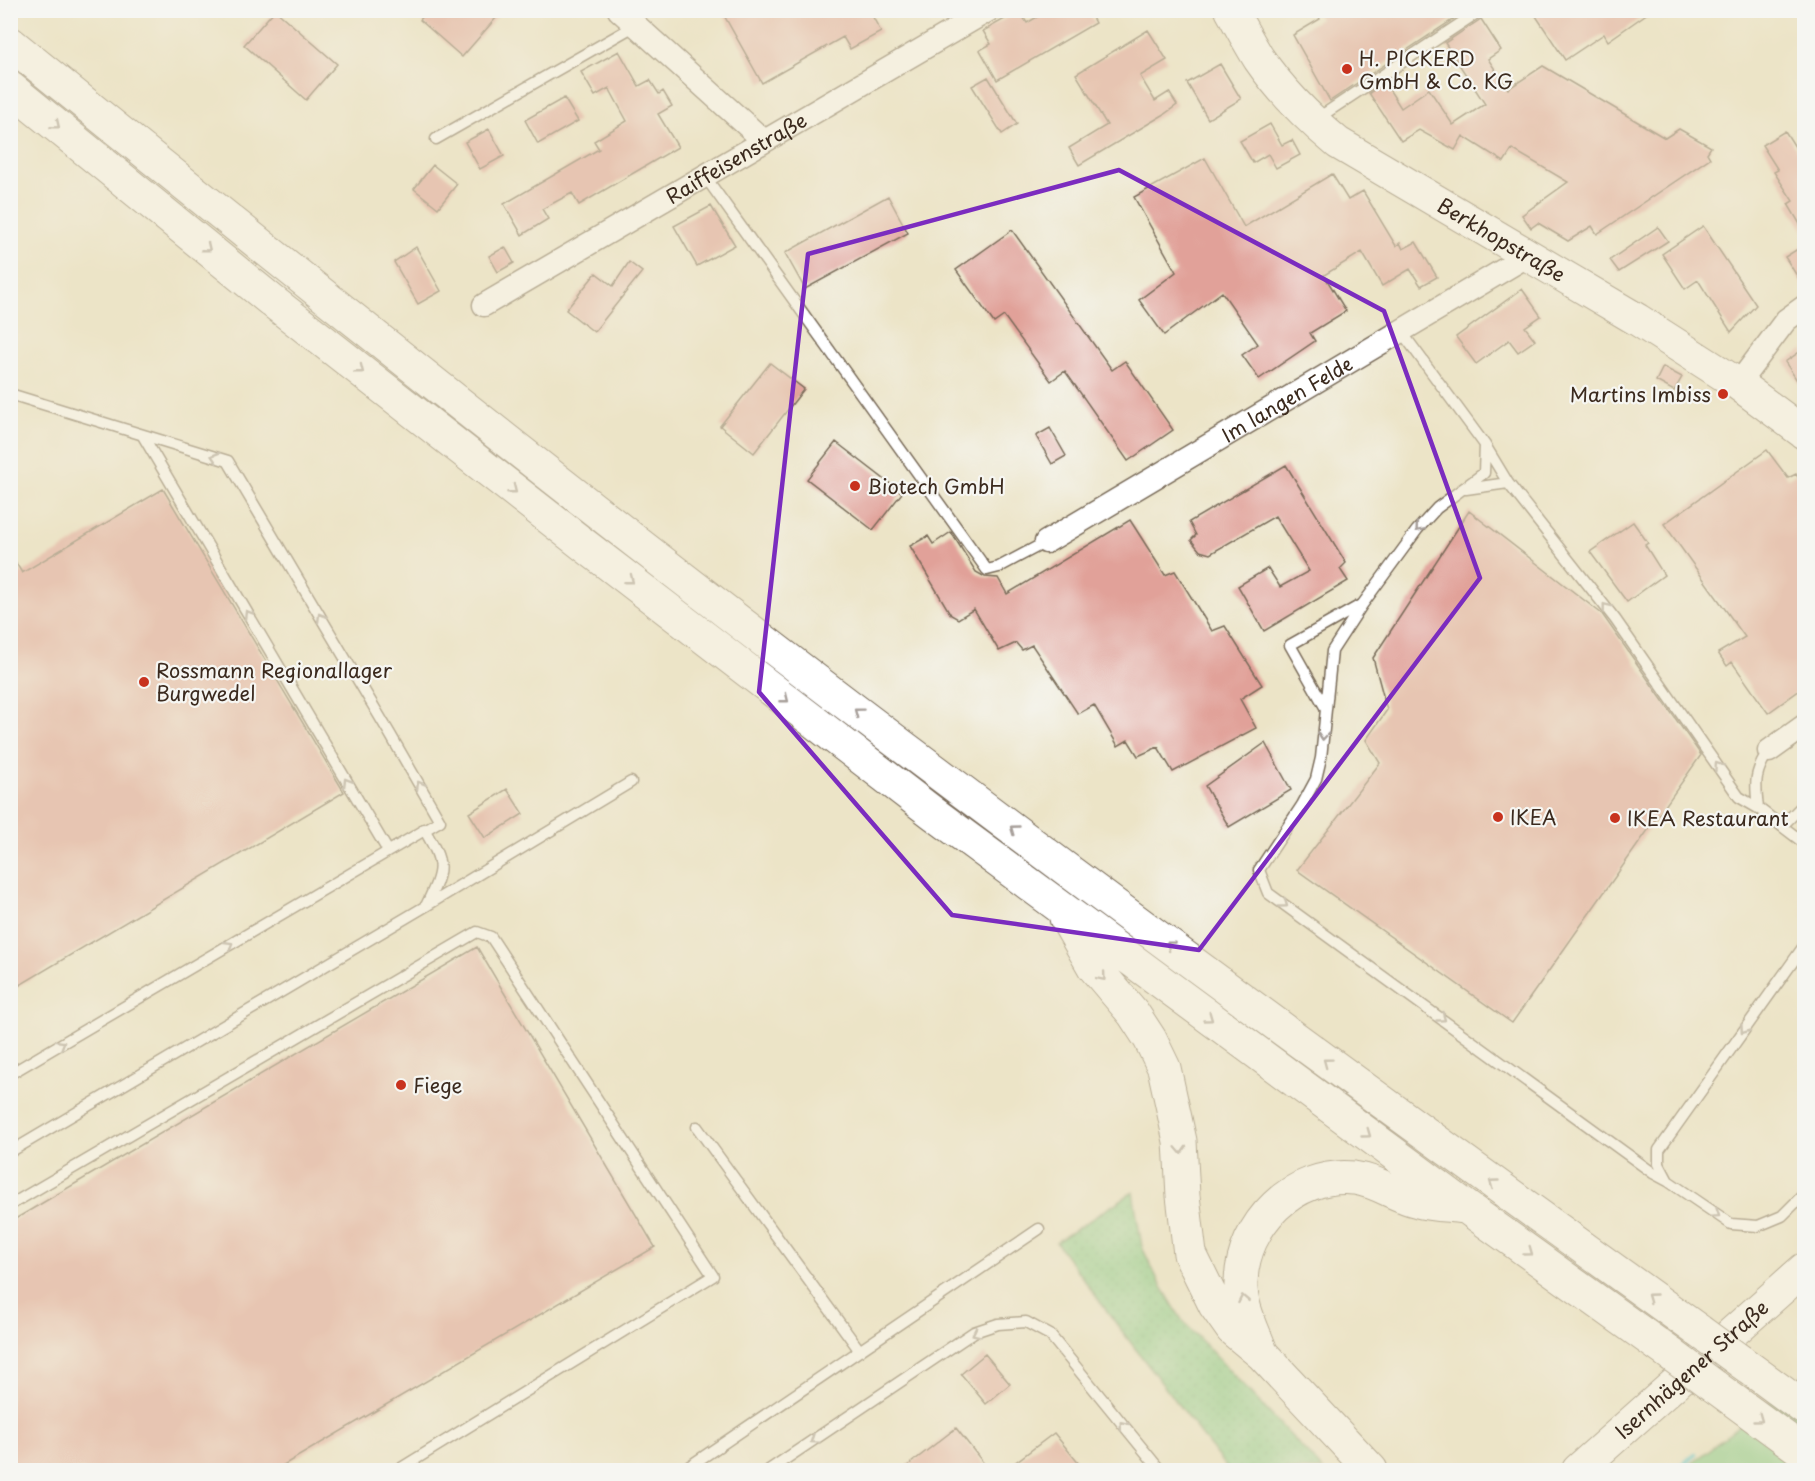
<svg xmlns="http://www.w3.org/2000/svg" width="1815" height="1481" font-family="'Playpen Sans',sans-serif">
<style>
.grass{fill:#83cb86;stroke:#5f7a52;stroke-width:1.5}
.park{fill:url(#park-dots);stroke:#5f7a52;stroke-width:1.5}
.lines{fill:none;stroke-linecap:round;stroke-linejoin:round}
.stream{stroke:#57c4ce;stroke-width:5}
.building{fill:#e1a199}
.service-casing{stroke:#796b59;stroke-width:13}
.minor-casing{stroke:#796b59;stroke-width:25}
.secondary-casing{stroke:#796b59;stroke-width:34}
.motorway-casing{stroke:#796b59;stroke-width:35}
.service{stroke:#fff;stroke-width:10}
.minor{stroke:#fff;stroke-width:22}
.secondary{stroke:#fff;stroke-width:32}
.motorway{stroke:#fff;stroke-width:33}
.motorway-bridge-casing{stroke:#796b59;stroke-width:35;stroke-linecap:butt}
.motorway-bridge{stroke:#fff;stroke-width:33}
.oneway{stroke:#a79f9a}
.marked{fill:none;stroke:#7b2cbf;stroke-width:4.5;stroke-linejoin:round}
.poi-dot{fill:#c8321e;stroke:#f6f6f2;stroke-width:2}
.labels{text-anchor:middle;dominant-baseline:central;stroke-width:4.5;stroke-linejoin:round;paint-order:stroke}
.poi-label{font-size:20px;fill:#3b2a1e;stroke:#f6f6f2;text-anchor:start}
.street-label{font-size:20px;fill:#3b2a1e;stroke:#f6f6f2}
</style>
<defs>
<pattern id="park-dots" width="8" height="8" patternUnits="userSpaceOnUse" patternTransform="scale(1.5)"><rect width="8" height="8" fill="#83cb86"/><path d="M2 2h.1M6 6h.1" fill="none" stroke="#72ae73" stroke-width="1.8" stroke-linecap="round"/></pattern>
</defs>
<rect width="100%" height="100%" fill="#f6f6f2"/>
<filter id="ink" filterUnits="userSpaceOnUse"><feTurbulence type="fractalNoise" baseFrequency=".0167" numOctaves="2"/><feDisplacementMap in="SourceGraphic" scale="12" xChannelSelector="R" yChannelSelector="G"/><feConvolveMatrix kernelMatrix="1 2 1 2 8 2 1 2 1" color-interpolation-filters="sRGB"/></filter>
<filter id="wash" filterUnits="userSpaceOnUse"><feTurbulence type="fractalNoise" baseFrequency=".008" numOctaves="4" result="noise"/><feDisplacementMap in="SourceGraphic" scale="24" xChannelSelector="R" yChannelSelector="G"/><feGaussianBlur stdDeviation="1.35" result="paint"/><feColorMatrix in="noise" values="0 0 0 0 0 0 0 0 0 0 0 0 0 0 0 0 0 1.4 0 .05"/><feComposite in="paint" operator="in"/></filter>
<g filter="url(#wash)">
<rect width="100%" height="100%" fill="#ece4c7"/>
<path class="grass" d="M1804,1374V1470H1684Z"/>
<path class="park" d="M1133,1192L1142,1247L1159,1282L1182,1320L1323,1470H1228L1115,1322L1056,1242Z"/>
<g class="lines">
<path class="stream" d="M1677,1470L1695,1454"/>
</g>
<g id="blocks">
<path class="building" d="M275,10L337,64L306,100L244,45Z
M428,10H503L462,57L420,20Z
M721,10H869L881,32L850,49L843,37L762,83Z
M1049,10H1088L1095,23L997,80L980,50L991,44L983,31L1019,11L1027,23Z
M1315,10H1467L1330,101L1293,35L1320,19Z
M1532,10H1652L1608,41L1604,34L1565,60Z
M1481,19L1501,50L1488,59L1508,89L1543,66L1665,138L1679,129L1711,147L1707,153L1710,158L1597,234L1592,226L1568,241L1538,223L1531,228L1522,215L1568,182L1512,149L1504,162L1463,136L1455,150L1419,130L1401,141L1369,93L1385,83L1401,108L1429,89L1453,125L1485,104L1445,43Z
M1148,30L1167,60L1140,76L1155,101L1169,92L1177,105L1163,115L1079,165L1069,148L1107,125L1076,74Z
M619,51L639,86L650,80L659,94L663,91L672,106L658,114L678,147L579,205L572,193L542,209L548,219L522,235L504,204L599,149L594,141L627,121L609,88L595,96L581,72Z
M1220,64L1241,99L1208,119L1187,83Z
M988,77L1017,124L1002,134L972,86Z
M564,98L578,121L538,144L525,120Z
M1270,124L1282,145L1292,140L1300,155L1276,168L1268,154L1253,163L1240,141Z
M489,129L504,156L480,169L465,142Z
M1785,131L1804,161V231L1788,204L1793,201L1774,172L1778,170L1762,145Z
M1205,158L1244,227L1332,174L1348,200L1363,191L1396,246L1400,243L1403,249L1416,242L1437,277L1421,286L1410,269L1382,286L1362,252L1324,275L1346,311L1310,333L1315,341L1259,379L1242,355L1258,344L1222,292L1164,335L1139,300L1176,272L1134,197Z
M433,165L457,184L438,208L414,189Z
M888,196L908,233L805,289L785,253Z
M711,206L735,245L697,266L674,226Z
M1703,226L1756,305L1731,332L1698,280L1685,289L1662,254Z
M1658,227L1668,241L1619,272L1610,260Z
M1012,230L1112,370L1125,361L1173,430L1128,461L1065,371L1051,381L1004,316L994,323L956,270Z
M1804,245V287L1785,257Z
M416,247L441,291L418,304L394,262Z
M505,247L514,263L498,272L489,256Z
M629,262L642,272L594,332L566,310L596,273L613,286Z
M1522,289L1541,316L1525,327L1535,340L1518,352L1509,340L1476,364L1456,337Z
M1804,349V391L1785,362Z
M770,363L804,389L754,453L720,426Z
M1663,367L1682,377L1674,391L1656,381Z
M1050,428L1066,456L1052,464L1036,436Z
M836,442L902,493L873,530L807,479Z
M1767,450L1788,478L1796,474L1804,486V490L1799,494L1804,502V687L1768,713L1732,662L1727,666L1718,653L1745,637L1664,524Z
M1286,465L1346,563L1340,569L1348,581L1264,631L1238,586L1268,568L1280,587L1309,571L1275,516L1210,554L1200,551L1191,540L1196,535L1189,522Z
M163,489L344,792L10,991V553L22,573Z
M1469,511L1602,614L1701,755L1512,1023L1297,870L1380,763L1366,740L1387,710L1373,658Z
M1130,520L1165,575L1175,571L1212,631L1225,626L1262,685L1240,699L1256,728L1173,772L1158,747L1138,756L1128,740L1118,746L1094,705L1078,714L1032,645L1022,650L1016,643L999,651L974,609L958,619L951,615L910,546L928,536L933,544L951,532L976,572L985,577L998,578L1007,594Z
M1633,522L1648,543L1645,545L1664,575L1627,602L1590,552Z
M1265,743L1291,790L1229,827L1205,786Z
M507,789L523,814L485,838L469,813Z
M477,947L655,1247L275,1470H10V1222Z
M985,1354L1010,1384L986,1404L961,1374Z
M956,1428L989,1470H902Z
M1054,1433L1084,1470H1005Z"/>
</g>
</g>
<g filter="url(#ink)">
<use href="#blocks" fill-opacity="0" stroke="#796b59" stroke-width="1.5"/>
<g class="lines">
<g class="service-casing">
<path id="service" d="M1315,120L1481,10
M436,139L636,25
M704,175L987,570L999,567L1046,542
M1401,331L1485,445L1508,483L1615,619L1739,797L1758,808L1804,843
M10,394L228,461L390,734L440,821L10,1074
M143,436L388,851
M1485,445L1484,473L1437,508L1417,530L1362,605L1332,651L1321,758L1316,779L1302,805L1259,870L1268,893L1653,1173L1668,1181L1731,1224L1758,1226L1782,1216L1804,1194
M1466,489L1508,483
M1325,707L1290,645L1359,606
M1758,808C1755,783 1754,772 1769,751
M1782,826L1804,804
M424,829C445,865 444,868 426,906
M697,1127L860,1351
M10,1152L426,906L631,782
M1668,1181L1659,1164V1150L1804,946
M10,1205L477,932L491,937L713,1276L398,1470
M684,1470L1039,1229
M769,1470L974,1332L998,1324L1026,1322L1050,1335L1160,1470"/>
</g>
<g class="minor-casing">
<g id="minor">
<path d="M619,10L763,140"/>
<path id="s1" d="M484,305L989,10"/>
<path d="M1738,384L1786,320L1804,307"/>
<path id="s2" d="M1046,542L1527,256"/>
<path d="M1769,751L1804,726"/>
</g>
</g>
<g class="secondary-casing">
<g id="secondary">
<path id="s3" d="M1231,10C1240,26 1249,43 1259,59C1281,91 1308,118 1338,143L1638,320L1738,384L1804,433"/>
<path id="s4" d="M1578,1470L1804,1269"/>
</g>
</g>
<g class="motorway-casing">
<path id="motorway" d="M10,43C320,294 631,543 950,782C1197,968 1447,1150 1699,1331
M10,88L272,301L584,545L933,813L1466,1207L1672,1355
M1066,918L1094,967L1133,1013L1150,1039L1164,1068L1180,1141L1183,1196L1190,1254L1215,1305L1232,1329L1262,1354L1371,1470
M1260,1349C1252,1328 1240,1305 1241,1283C1242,1224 1294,1172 1354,1178C1378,1181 1396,1196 1418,1201C1433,1205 1449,1205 1464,1207
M1740,1361L1804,1408
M1714,1386L1804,1452"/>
</g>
<use href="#service" class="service"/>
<use href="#minor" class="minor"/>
<use href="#secondary" class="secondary"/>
<use href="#motorway" class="motorway"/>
<g class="motorway-bridge-casing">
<path id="motorway-bridge" d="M1699,1331L1740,1361
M1672,1355L1714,1386"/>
</g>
<use href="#motorway-bridge" class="motorway-bridge"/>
</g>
<defs><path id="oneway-chevron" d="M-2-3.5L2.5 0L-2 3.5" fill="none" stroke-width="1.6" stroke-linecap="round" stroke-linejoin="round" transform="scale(1.5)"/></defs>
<g class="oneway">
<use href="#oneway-chevron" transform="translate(56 125) rotate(39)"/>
<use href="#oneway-chevron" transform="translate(207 248) rotate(39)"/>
<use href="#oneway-chevron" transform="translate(360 370) rotate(38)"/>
<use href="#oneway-chevron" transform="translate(215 457) rotate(-163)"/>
<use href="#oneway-chevron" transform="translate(513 490) rotate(38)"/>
<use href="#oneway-chevron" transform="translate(1419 528) rotate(130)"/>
<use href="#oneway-chevron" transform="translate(630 580) rotate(38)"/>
<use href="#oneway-chevron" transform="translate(1606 607) rotate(-128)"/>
<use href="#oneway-chevron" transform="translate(248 614) rotate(-121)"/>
<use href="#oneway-chevron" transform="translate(321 617) rotate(-121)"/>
<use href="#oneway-chevron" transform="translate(785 699) rotate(38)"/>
<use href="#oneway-chevron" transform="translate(858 712) rotate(-143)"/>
<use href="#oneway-chevron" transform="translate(1323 736) rotate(95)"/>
<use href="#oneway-chevron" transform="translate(1718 766) rotate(-125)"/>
<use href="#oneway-chevron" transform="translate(347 782) rotate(-121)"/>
<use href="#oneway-chevron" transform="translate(420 785) rotate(-120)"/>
<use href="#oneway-chevron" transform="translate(1014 829) rotate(-144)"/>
<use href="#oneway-chevron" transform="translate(1284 904) rotate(36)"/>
<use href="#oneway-chevron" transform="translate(229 945) rotate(-31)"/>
<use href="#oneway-chevron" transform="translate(1170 945) rotate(-143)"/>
<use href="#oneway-chevron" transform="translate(1102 977) rotate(50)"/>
<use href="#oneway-chevron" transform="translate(1209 1018) rotate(36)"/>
<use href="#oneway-chevron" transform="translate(1442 1018) rotate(36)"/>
<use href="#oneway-chevron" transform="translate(1744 1030) rotate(125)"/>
<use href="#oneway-chevron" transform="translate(61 1044) rotate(-31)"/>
<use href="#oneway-chevron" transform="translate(1327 1062) rotate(-143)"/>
<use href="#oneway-chevron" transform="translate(1367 1134) rotate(36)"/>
<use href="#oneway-chevron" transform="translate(1181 1150) rotate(87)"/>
<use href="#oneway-chevron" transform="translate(1493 1183) rotate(-144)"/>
<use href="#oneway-chevron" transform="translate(1716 1214) rotate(34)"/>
<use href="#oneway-chevron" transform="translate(1529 1252) rotate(36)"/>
<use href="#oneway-chevron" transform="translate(1651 1297) rotate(-144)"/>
<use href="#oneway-chevron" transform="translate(1243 1299) rotate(-101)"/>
<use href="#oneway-chevron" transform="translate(976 1333) rotate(154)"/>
<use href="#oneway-chevron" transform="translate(1759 1419) rotate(36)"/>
<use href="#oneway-chevron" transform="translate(1123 1425) rotate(-129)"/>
<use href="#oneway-chevron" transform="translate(814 1440) rotate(146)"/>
</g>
</g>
<path d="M0 0H1815V1481H0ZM1119,170L1384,311L1480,578L1199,950L952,915L759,692L808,254Z" fill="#ece4c7" fill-opacity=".55" fill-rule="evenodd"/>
<path class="marked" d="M1119,170L1384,311L1480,578L1199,950L952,915L759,692L808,254Z"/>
<g class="poi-dot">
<circle cx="1347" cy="69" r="6"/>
<circle cx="1723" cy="394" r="6"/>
<circle cx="855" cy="486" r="6"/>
<circle cx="144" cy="682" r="6"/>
<circle cx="1498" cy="817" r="6"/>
<circle cx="1615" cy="818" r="6"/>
<circle cx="401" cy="1085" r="6"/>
</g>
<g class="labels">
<g class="poi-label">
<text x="1359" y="58">H. PICKERD<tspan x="1359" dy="23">GmbH &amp; Co. KG</tspan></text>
<text x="1711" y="394" text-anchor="end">Martins Imbiss</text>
<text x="867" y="486">Biotech GmbH</text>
<text x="156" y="670">Rossmann Regionallager<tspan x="156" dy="23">Burgwedel</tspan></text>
<text x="1510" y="817">IKEA</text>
<text x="1627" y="818">IKEA Restaurant</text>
<text x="413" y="1085">Fiege</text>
</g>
<g class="street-label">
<text stroke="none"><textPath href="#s1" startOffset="292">Raiffeisenstraße</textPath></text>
<text stroke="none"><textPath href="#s3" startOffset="362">Berkhopstraße</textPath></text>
<text stroke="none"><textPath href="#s2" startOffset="280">Im langen Felde</textPath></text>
<text stroke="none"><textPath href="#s4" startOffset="152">Isernhägener Straße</textPath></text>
</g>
</g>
<rect width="1815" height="1481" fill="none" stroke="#f6f6f2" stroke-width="36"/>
</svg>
